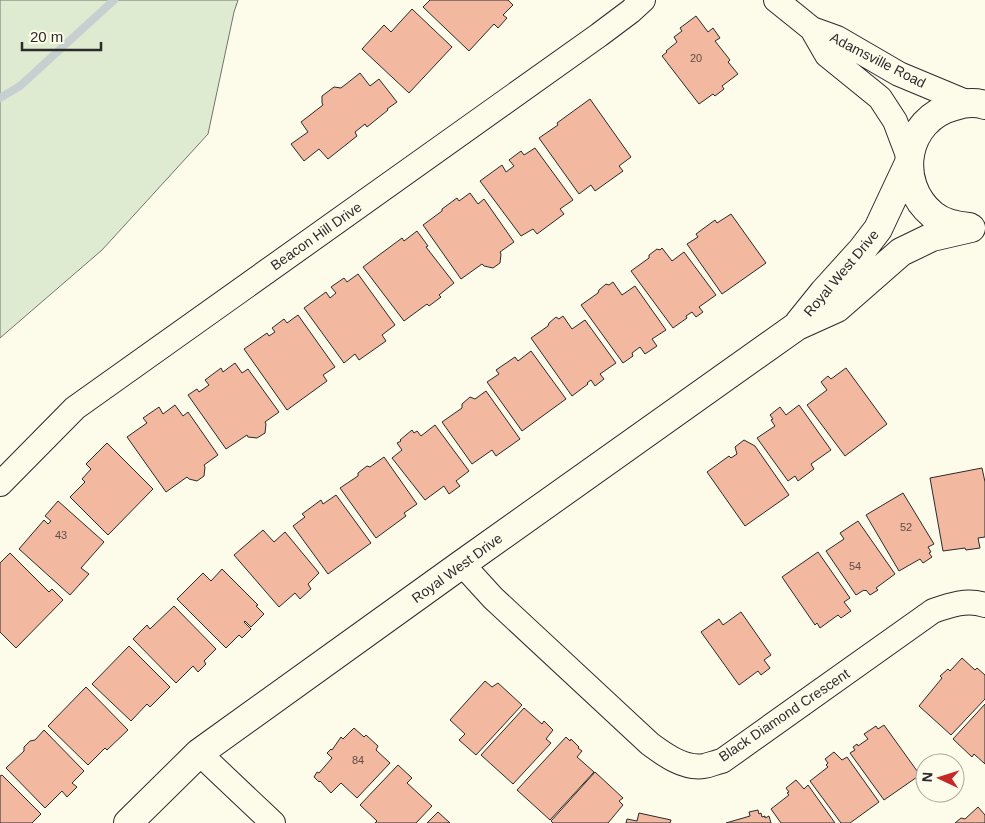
<svg xmlns="http://www.w3.org/2000/svg" width="985" height="823" font-family="Arial,sans-serif">
<style>
.green{fill:#deebd1;stroke:#74746e}
.lines{fill:none;stroke-linecap:round;stroke-linejoin:round}
.stream{stroke:#c7d0d0;stroke-width:8}
.building{fill:#f2b8a0;stroke:#2b2b2b}
.minor-casing{stroke:#2b2b2b;stroke-width:26}
.tertiary-casing{stroke:#2b2b2b;stroke-width:30}
.minor{stroke:#fdfbea;stroke-width:24}
.tertiary{stroke:#fdfbea;stroke-width:28}
.labels{text-anchor:middle;dominant-baseline:central;stroke-width:4;stroke-linejoin:round;paint-order:stroke}
.number-label{font-size:11px;fill:#5d4e48}
.street-label{font-size:14px;fill:#2b2b2b;stroke:#fdfbea}
</style>
<rect width="100%" height="100%" fill="#fdfbea"/>
<path class="green" d="M0,0H238L234,12L208,134L102,250L0,338Z"/>
<g class="lines">
<path class="stream" d="M0,98L20,86L114,0"/>
</g>
<path class="building" d="M430,0H508L513,5L503,15L507,18L498,28L494,24L469,51L423,7Z
M412,9L452,47L409,93L362,49L384,25L391,32Z
M696,16L708,32L713,28L720,38L715,41L730,60L728,62L738,74L722,86L724,89L715,96L713,94L699,104L662,56L667,52L666,51L677,42L674,37L682,31L680,28Z
M360,73L370,86L379,79L397,102L387,109L388,110L367,127L365,124L355,132L357,136L328,159L319,149L304,161L291,144L308,132L301,122L323,105L322,103V96L334,87L341,88Z
M590,99L631,157L619,166L623,171L595,191L591,185L579,194L539,138L558,125L557,123Z
M535,148L573,200L560,209L564,214L537,234L533,229L521,236L480,181L502,165L506,172L514,166L509,160L521,151L524,155Z
M470,193L478,204L484,199L514,242L500,252L501,254L500,263L493,268L484,266L482,264L461,279L423,225L442,211V209L457,198L459,201Z
M731,214L766,263L722,294L687,244L698,237L696,234L715,220L717,223Z
M417,231L428,246L426,247L454,283L439,295L441,297L429,306L427,304L404,321L363,267L402,238L404,241Z
M662,248L672,261L684,252L716,295L699,307L703,312L696,317L692,312L686,316L687,318L673,328L631,271L649,258V255L657,249L660,250Z
M358,274L395,325L382,335L386,341L359,360L355,354L344,363L304,308L326,292L330,298L336,293L331,287L344,278L347,282Z
M613,282L622,295L635,286L666,330L652,339L657,346L645,354L640,347L632,353L633,356L623,363L581,305L598,293L599,290L606,284L609,285Z
M298,315L335,367L323,375L327,381L287,410L244,349L267,333L269,336L275,332L272,328L284,319L287,323Z
M563,316L572,329L585,320L616,363L600,374L604,379L595,386L591,380L587,383L588,384L572,396L531,338L548,326L549,323L556,317L559,319Z
M531,351L566,399L522,431L487,382L499,374L496,370L515,357L518,361Z
M235,363L242,373L248,369L279,412L265,422L266,424L265,433L257,438L248,437L247,435L226,449L188,395L197,389L199,392L209,385L205,380L221,368L223,372Z
M846,368L887,424L845,456L807,405L827,390L821,382L828,376L831,379Z
M486,391L520,439L496,456L492,450L472,464L442,422L462,408V404L470,397L475,399Z
M175,405L183,416L188,412L218,455L204,465L205,467L204,476L197,481L189,479L187,477L166,492L127,437L147,423L143,418L159,407L163,414Z
M799,405L831,450L811,464L814,469L798,481L795,476L788,481L757,438L775,426L771,420L773,419L770,415L780,407L786,415Z
M435,425L469,471L456,481L460,486L449,494L444,486L425,500L392,458L402,450L397,443L401,441L400,440L412,430L414,433L417,431L421,436Z
M744,440L755,446L789,495L745,526L707,472L729,456L731,458L737,454L735,447Z
M107,443L153,489L108,535L70,497L85,482L82,479L91,469L86,464Z
M384,457L417,504L404,513L406,516L376,538L340,488L358,476V473L367,466L370,467Z
M982,468L985,482V537L978,538L980,548L966,550L965,548L943,551L930,478Z
M903,493L934,544L928,547L931,552L929,553L932,557L923,563L920,559L899,571L866,515Z
M336,495L371,543L328,574L293,526L305,517L302,514L321,500L323,504Z
M58,501L104,542L81,568L89,574L70,595L19,549L44,520L48,524L51,521L45,516Z
M858,521L895,574L876,588L878,590L870,595L866,590L865,591L864,590L856,595L826,551L844,539L840,533Z
M263,530L274,542L285,532L319,573L308,584L311,589L300,599L295,593L279,607L234,555Z
M818,552L850,598L844,602L851,611L841,618L838,615L820,628L817,623L815,625L782,577Z
M10,553L49,592L52,589L63,600L16,648L0,632V563Z
M222,569L258,605L256,606L264,614L251,627L245,621L244,622L251,629L242,638L239,635L226,648L177,599L203,573L211,581Z
M174,606L216,649L204,661L206,664L198,672L193,666L176,683L133,639L147,625L150,629Z
M741,612L771,655L764,660L770,668L761,675L758,671L739,685L701,632L719,619L723,625Z
M129,646L170,687L150,707L147,704L131,721L92,684Z
M962,658L975,670L977,668L985,675V699L951,735L919,706L942,678L940,676L948,669L950,671Z
M485,681L492,687L498,683L522,705L476,755L459,740L465,734L450,720Z
M86,687L128,730L107,750L105,748L88,765L48,726Z
M985,704V764L974,754L972,757L953,739Z
M524,708L542,724L544,721L553,730L546,739L551,743L513,784L481,755Z
M884,725L920,775L884,800L850,753L855,750L853,747L857,744L858,746L868,739L864,734L876,726L878,729Z
M354,728L364,737L366,735L378,746L376,750L390,763L357,798L341,783L331,793L320,781L319,782L314,777L317,772L319,773L332,758L327,753L331,749L332,750L341,737L343,739Z
M44,730L84,771L72,783L77,787L67,797L62,791L45,808L6,768L24,751V747L30,741L35,740Z
M566,737L570,741L571,739L579,747L578,748L582,751L577,757L594,772L550,820L517,790Z
M834,752L842,760L847,757L879,802L850,823H841L810,781L828,767L826,765L828,763L825,759Z
M398,765L412,778L407,783L432,806L416,823H375L377,821L360,805Z
M595,772L623,798L619,801L623,805L608,823H553L551,821Z
M2,775L41,814L32,823H0V776Z
M796,780L804,789L808,785L835,823H781L771,809L789,795L787,793L789,792L786,788Z
M978,807L985,815V823H955L961,818L965,819Z
M758,810L759,814L761,813L762,817L765,816V818L769,816L771,823H726L750,816L749,812Z
M438,812L450,823H427Z
M639,813L671,820L670,823H626L627,819L637,821Z"/>
<g class="lines">
<g class="minor-casing">
<path id="minor" d="M776,0L812,29L837,38L899,74L971,104
M812,29L827,55L880,98L895,121L909,158
M0,484L75,408L599,35L631,11L643,0
M462,564L493,598L650,744C665,755 684,769 704,766C710,765 716,762 722,761L933,611C950,605 967,599 985,605
M199,753L273,823"/>
</g>
<g class="tertiary-casing">
<path id="tertiary" d="M969,227C956,226 943,223 933,215C894,183 904,119 955,106C964,103 975,102 985,105
M799,323L824,292L862,250L878,229L908,165
M128,823L199,753L462,564L797,326L837,308L901,252L932,237L971,228"/>
</g>
<use href="#minor" class="minor"/>
<use href="#tertiary" class="tertiary"/>
</g>
<g class="labels">
<g class="number-label">
<text x="696" y="58">20</text>
<text x="906" y="527">52</text>
<text x="61" y="535">43</text>
<text x="855" y="566">54</text>
<text x="358" y="760">84</text>
</g>
<g class="street-label">
<text transform="translate(878 60) rotate(27)">Adamsville Road</text>
<text transform="translate(316 236) rotate(-35)">Beacon Hill Drive</text>
<text transform="translate(841 273) rotate(-50)">Royal West Drive</text>
<text transform="translate(457 568) rotate(-36)">Royal West Drive</text>
<text transform="translate(784 715) rotate(-34)">Black Diamond Crescent</text>
</g>
</g>
<g transform="translate(940 778) rotate(274)"><circle r="24" fill="#fdfbea" stroke="#a9a89e"/>
<path d="M0-4L9 19L0 12L-9 19Z" fill="#c62828"/>
<text y="-8" font-size="14" font-weight="bold" text-anchor="middle" fill="#2b2b2b">N</text>
</g>
<path d="M22 42v8h79v-8" fill="none" stroke="#2b2b2b" stroke-width="2.5"/>
<text x="30" y="42" font-size="15" fill="#2b2b2b" stroke="#fdfbea" stroke-width="4" paint-order="stroke">20 m</text>
</svg>
